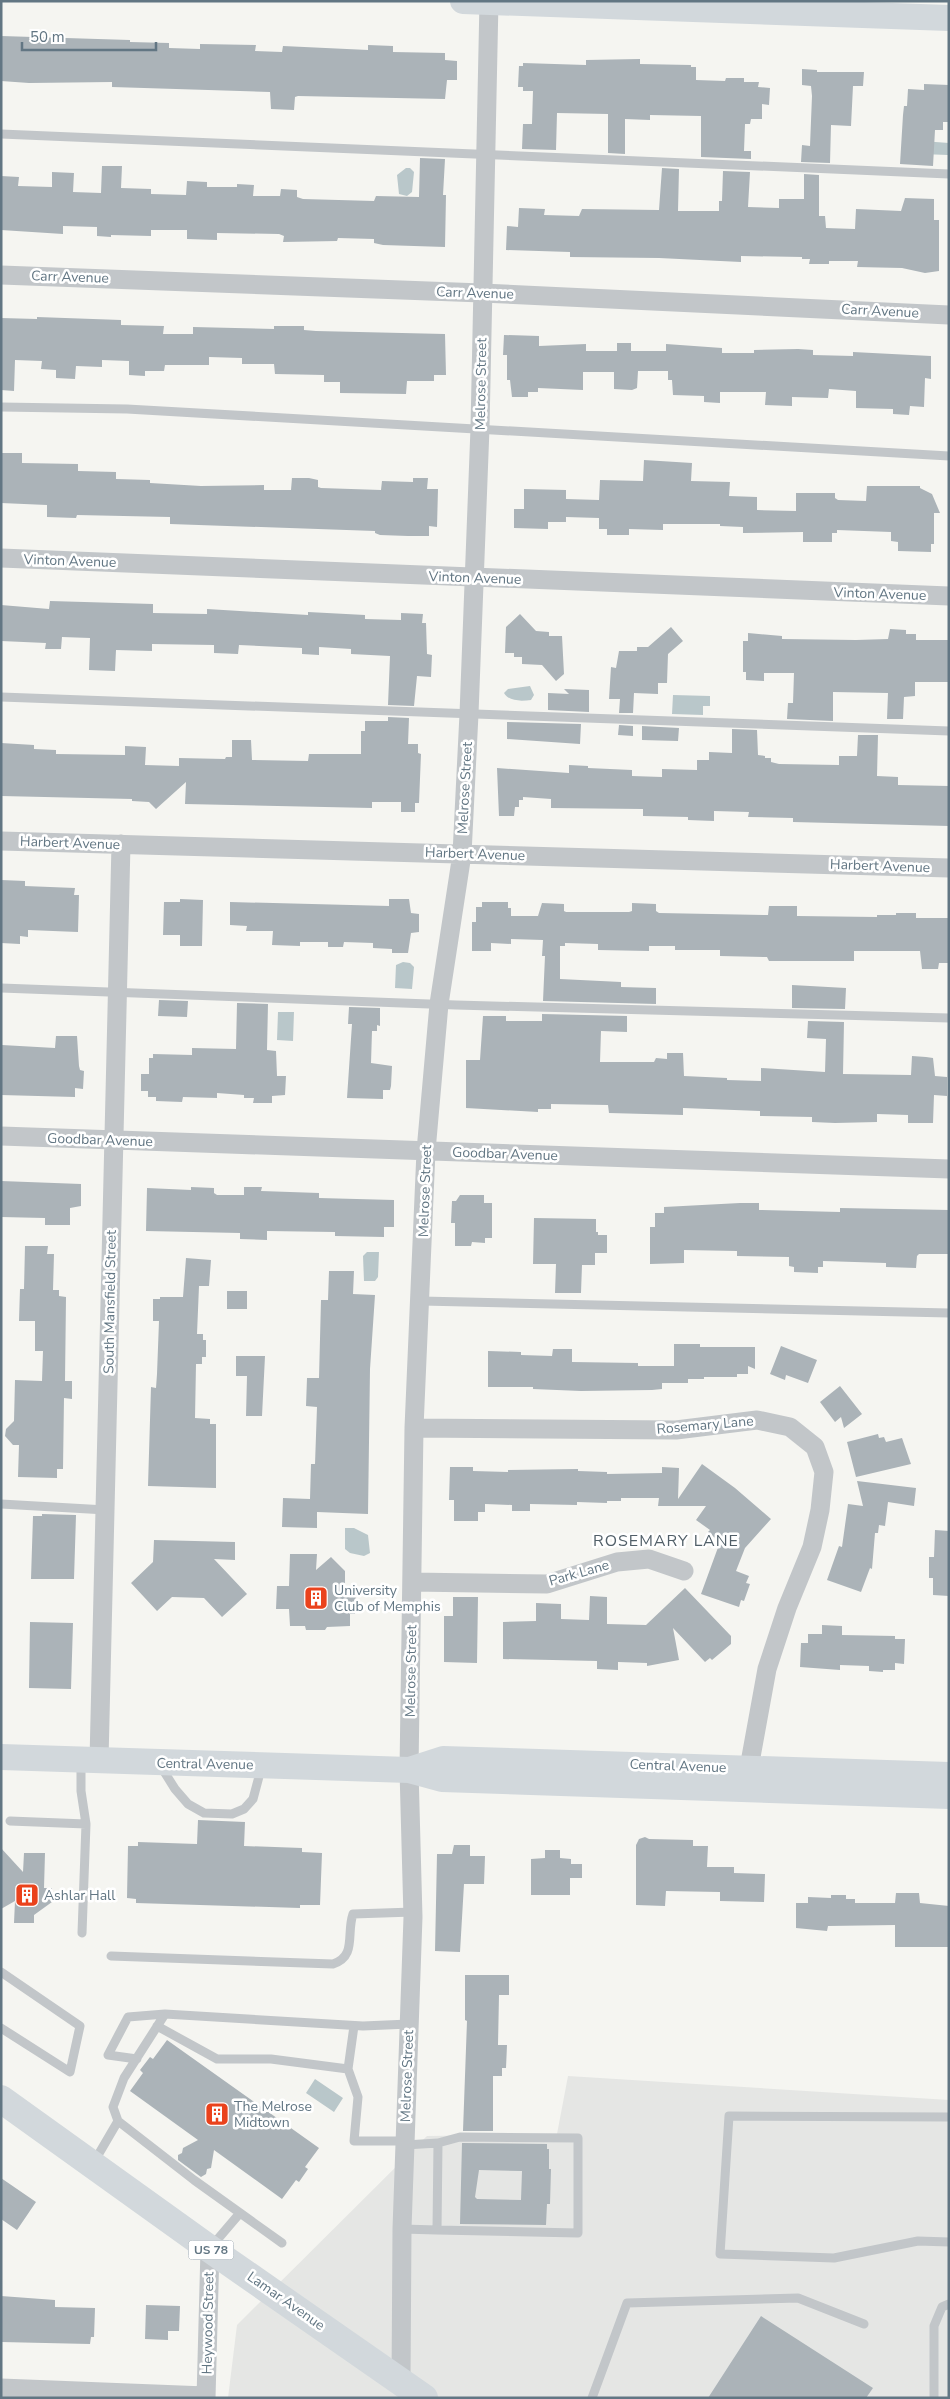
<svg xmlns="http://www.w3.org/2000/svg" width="950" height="2399" font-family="'Nunito Sans',sans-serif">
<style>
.built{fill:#e5e6e4}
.water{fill:#b9c7ca}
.building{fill:#abb3b8;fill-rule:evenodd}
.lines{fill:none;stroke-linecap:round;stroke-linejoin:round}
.service{stroke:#c2c6c9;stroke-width:9}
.minor{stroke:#c2c6c9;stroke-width:19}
.secondary{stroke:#d2d8dc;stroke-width:26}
.primary{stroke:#d2d8dc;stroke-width:28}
.labels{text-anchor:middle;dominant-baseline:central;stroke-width:5;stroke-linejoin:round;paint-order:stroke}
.shield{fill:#fff;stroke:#919fa8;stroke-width:1}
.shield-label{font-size:12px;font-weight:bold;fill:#627683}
.street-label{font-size:14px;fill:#627683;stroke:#fff}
.poi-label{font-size:14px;fill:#627683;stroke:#fff;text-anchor:start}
.quarter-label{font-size:16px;letter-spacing:1px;fill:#515f68;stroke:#fff}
</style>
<rect width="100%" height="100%" fill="#f5f5f1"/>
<path class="built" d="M568,2076L949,2100V2398H228L237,2325L427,2136L557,2134Z"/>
<path class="water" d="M922,141L949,143L948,155L921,154Z
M406,168H410L414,172L412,192L407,196L399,194L397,175Z
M530,686L534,695L531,700C522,701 509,702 504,693L508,689Z
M673,695L710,696V706H703V715L672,714Z
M403,962L410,963L414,967L412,989L395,988L396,965Z
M278,1012H294L293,1041L277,1040Z
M367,1252H379L378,1277L375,1281H364L363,1256Z
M345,1528H354L368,1535L370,1553L364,1556L350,1553L345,1549Z
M315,2079L343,2098L334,2112L306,2093Z"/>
<path class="building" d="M1,36L130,40V42L169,43V48L200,49V44L256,45L255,51L282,52L283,46L368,50V45L393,46V52L445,53V60L457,61V80H447L445,99L298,96L295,97L294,110L271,109L270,92L112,87V82L29,83L1,81Z
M640,59V64L691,65V67H696V80L725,81L726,78H744V82H759L758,87L770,88L769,105L762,104V119H751L750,124H745L744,151H751V159L701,157V116L650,115V120L625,119V154L608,153V114L557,113L556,150L522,149L523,124H532L533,91H523V87H518L519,66H523V63L586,65V60Z
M802,69L817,70V72H864L863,86H853L851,126L831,125L830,163L801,162L802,145L810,146L812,96L811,86L802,85Z
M924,84L949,85V122H943V130H935L933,166L900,164L903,115L904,106H907L908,89L924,90Z
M420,158L445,159L443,195H446L445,247L383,245L374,243V239L338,238L337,241L283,242L284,236L279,234L217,233V240L187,239V230H151V236L111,235V237L97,236V227L63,226V234L1,230V176L19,177L18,186L52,187V172L74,173L73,192L101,193L102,166H122L121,188L151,189V194L186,195L187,181L207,182V187H237V184L254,185L253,196H280L281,189L297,190V197L303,199L374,201L376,196L419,197Z
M662,168L679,169L678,211H719V201H722L723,171L750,172L748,207L779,208V199H804V174L819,175V216H825L826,228L855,229L856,209L901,211L905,198L934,199V220H939V271L925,273L902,268L857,267L858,261H829V264H809L810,259H802V257L741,256V262L659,258L570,257V252L506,250L507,226L518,227L519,208L545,209L544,215L579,216L582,209L659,210Z
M37,317L121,320V325L164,326L163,334H193V327L274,329V326H304V330L316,331L445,334L446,375H434V381H407L406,394L340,393V382H324V375L275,374L274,364H242V358L209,357V365H165L164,371H145V376L129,375V361L102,360V367L76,366L75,379L56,378V370L41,369L42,361L15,360L14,391L1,390V318L37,319Z
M504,335L539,336V346L586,344V351H617V343H631V351H666V344L722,348V353H754V350L798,349L813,350V355L853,356V352L931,356V379L925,378L924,407L910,406L909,415L893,414V409L856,408V391L829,389L828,398L792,397V406L765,405L766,392H720V403L704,402V396L673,395L672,380H668V371H638L637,388L632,390L614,389V372H583V390L538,388V392H528V397H512L510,380H507V355H503Z
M1,453H22V463L78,464V471L116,472V479L150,480V483L201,486L264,485V490H291L292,478H309L318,480V487L321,488L381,490L382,481L413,482V478H428L427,489H438L437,527L429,526V536H408L380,535L375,533V531L170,524V517L77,515L76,518L47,517V505L1,503Z
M644,460L692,463L691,481L730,482L729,496L757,497V510L796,511V493H835V498L838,500L866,501L867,486H920V488L932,494L940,513H934V544H931V552L898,551V542L891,541V532L837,530V533H832V542H803V532L743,533V527L720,526V524H663V530L629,529V535H607V529H599V518L566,517V522H548V529L514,528V509H524V489L566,490V499L599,500L600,480L643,481Z
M50,601L153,604V613L207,614V609L308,615V612L365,615V619L401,620V613L423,614L422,623H426L427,654L432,655L431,677L417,676L414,706L388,705L390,656L351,654V649L319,647V655L302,654V648L239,645L238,654L214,653V645L152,644V651L116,650L115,671L89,670L90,638L62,637L61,649H45L46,643L1,641V605L49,609Z
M520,614L536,631L549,632V636H562L564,674L556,681L542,665L522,664V657H514V653H505L506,627Z
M671,627L683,641L668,654L667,683H658V694L634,693L633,713H619L620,699H609L611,667L616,668L619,651H637V647H648Z
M890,629L906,630V634H916V640H949V682H915V696L904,697L903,719H887L888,693L833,692V721L787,719L788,703H793L794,673H764V681L746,680V672H743V641H748V633L782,636V639L856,640L888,639Z
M564,689L589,690V712L548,710V693L569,694Z
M388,717L409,718L408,744H418V753L421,754L419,803H415V812H401V802H372V808L185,804L186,782L156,809L149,802L132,801V799L1,796V743L34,745V749L56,750V754L125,755V746L146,747L145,765L179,766V758L225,759L226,757H232V740H251L252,760L308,761L309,754H361V731H365V721H388Z
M507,722L581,724L580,744L507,739Z
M619,725L633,726V736L618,735Z
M642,726L679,728L678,741L642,740Z
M732,729L757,730L758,755L765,756V758H771V762L779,764L839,765V756H857L858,735H878L877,776L898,777V785L949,786V826L793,822V818L748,817L749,812L714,811V821L688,820V817L643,816V809L551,808V799L523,797V800H519V807H515L514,816H499L497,768L569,773V765L588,766V768L632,770V776L662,777V769L697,770V760H709V752L732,753Z
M1,880L25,881V886L75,888L74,895H79L78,932L28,930V937L20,936V944L1,943Z
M180,899L203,900L202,946H180V935H163L164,902H180Z
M389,899H409L411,913L419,914V932L411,933L408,953H392V949L373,948V943L344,942L343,947H328V942H300V946L272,945L273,931H246L247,926L230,925V902L389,906Z
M482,902H508V908H511V916H538L542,903L564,904V911L566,912H629L632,911V903L656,904V911L659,913L768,915L769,906H797V916L877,917V915H896V913H916V918H949V963H939L938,969H922L920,951H854V961H769L767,957L720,956V950H675V946H649V951L598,950V944L565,943V946H560V979L621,982V987L656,988V1004L543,1001L545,956H542L543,940L511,939V944L491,943V951H472V922H476V907H482Z
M792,985L846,988L845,1009L792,1008Z
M159,1000L188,1001L187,1017L158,1016Z
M237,1003L268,1004L267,1050L276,1051L277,1076H286L285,1095L272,1096V1103H253L254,1098H244V1095L217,1093V1098L183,1097L182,1102L156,1101V1097H148V1091H141V1074H149V1058H153V1054L192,1055V1048L236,1049Z
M349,1007L380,1008V1026L377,1025V1031H372L371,1063L392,1066L391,1086L390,1090H383V1099L347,1098L352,1024H348Z
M542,1014L627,1016V1032L601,1031L600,1062H654L656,1058L667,1059V1053H683L684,1076L727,1078V1080L761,1081V1068L825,1072L826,1039L807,1038L808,1021L844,1022L843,1074L911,1075L912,1056L926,1057L933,1058L935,1076L947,1077V1096L934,1095L933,1123H908V1115L877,1114V1122L835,1123L812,1122V1117L760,1116V1111L683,1108V1115L609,1113L608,1105L551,1104V1109H538V1112L466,1108V1060H480L483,1016H506V1021H542Z
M56,1036H77L79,1066L80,1070L84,1071L83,1089L75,1088V1097L1,1095L2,1045L55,1048Z
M1,1181L81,1184V1206L70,1208V1225H45V1218L1,1217Z
M191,1187L214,1188V1193L217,1195H244V1187H262L261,1191L319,1193V1198L394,1200V1227H384V1237L335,1236V1232L267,1231V1240L240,1239V1233L146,1231L147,1188L191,1190Z
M460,1195H484V1203H492V1238H485V1243L472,1242L471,1246H455V1223H451L452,1201H456Z
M740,1203H759V1210L840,1212V1208L949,1210V1254H919L917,1256L916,1268L886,1267V1263L823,1261V1267H818V1273L794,1272V1267L789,1266V1257L737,1256V1251L684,1250V1263L650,1264V1227H655V1213H664V1207Z
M534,1218L596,1219V1232H598V1235H607V1253H595V1265H582L581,1293H555L556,1264H533Z
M25,1246H48L47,1254H54L53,1290H59V1296L66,1297L65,1381H72V1399L64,1398L63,1469H57V1478L18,1477L19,1445H13L5,1436L6,1429L14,1421L15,1380L42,1381L43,1351H35V1321H19L20,1289H24Z
M186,1258L211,1260L209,1286H199L197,1334H203V1340H206V1357H202V1364H196L195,1418L210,1419V1424H216V1488L148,1486L151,1387L156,1388L157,1374L159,1321H153V1299H160V1297H183Z
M329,1271H354L353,1294L375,1295L370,1369L368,1514L317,1512V1528L282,1527L283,1498L310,1499L311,1464H315L317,1407L306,1406L307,1378H319L321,1300H328Z
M227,1291H247V1309H227Z
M674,1344H700V1347H755V1369L748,1366V1374H737V1377H704V1379H688V1383H662V1389L652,1390L581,1391L533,1389V1387H488V1351L521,1352V1355L552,1356L553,1349H572V1362L638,1363V1366H674Z
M781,1346L817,1360L808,1383L786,1375L785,1380L770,1374Z
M236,1356H265L262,1416H246L247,1376H236Z
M840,1386L862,1414L844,1428L841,1417L835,1422L820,1402Z
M878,1434L879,1438L884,1437L886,1442L902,1438L911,1464L856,1477L847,1442Z
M702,1464L735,1488L771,1519L745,1548L736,1571L749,1576L746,1583L750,1584L744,1601L741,1600L739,1607L701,1594L720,1542L708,1532L710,1530L696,1520L706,1506H658L659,1498H621V1501H607V1503L577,1502V1505L530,1504V1511H512V1505L485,1504V1512H478V1521H454V1500H449L450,1467H473V1471L508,1472V1470L578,1469V1471L607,1472V1474L662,1473V1467L679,1468L678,1499Z
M857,1481L916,1488L914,1506L888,1502L885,1526L879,1525L878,1533H875L872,1569L870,1568L861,1592L827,1580L839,1546L842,1547L848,1504L863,1506Z
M42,1514L76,1515L74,1579H31L33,1516H42Z
M935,1530L949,1531V1596L933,1595V1578H929V1557H934Z
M154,1540L235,1542V1560L214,1559L247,1594L222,1617L204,1598L172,1597L157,1611L131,1583L153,1562Z
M290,1554H317L316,1570L331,1557L345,1571V1587H356L355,1614H350V1626L327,1627L325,1630H306L305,1626H290L289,1609H276L277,1586H289Z
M685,1588L731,1636V1644L712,1660L710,1658L705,1662L673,1628L679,1660L647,1666V1663L618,1662V1670L597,1669V1661L503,1659V1622L536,1621V1603L561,1604V1619L589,1620L590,1596L607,1597V1624L646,1625Z
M453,1597H478L477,1663L444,1662V1616H453Z
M30,1622L73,1623L71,1689L29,1688Z
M822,1625L842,1626V1635L895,1636V1639H905L904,1664L895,1663V1670H883V1672L869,1671V1666L840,1665V1670L800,1667L801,1643H808V1634H822Z
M198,1820L245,1822L244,1846L302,1848V1852L322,1853L320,1905H300V1908L136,1903V1899L127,1898L128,1846H138V1842L197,1844Z
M645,1837L649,1839L693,1840V1846H708L707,1867H734V1873L765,1874L764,1902L720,1901V1892L666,1891L665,1906L636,1905V1845L639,1839Z
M454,1845H470V1856H485L484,1884H464L460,1952L435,1951L437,1854H452Z
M1,1848L23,1872L24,1853H45L44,1888H52V1902L34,1915V1923H14L15,1901L1,1909Z
M545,1850H560V1858L571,1859V1864H582V1878H570V1895H531V1859L545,1858Z
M896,1893H919L920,1903L949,1906V1947H895V1925L828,1926L827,1931L796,1928V1903H808V1897L831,1898V1895H846V1899H855V1903H895Z
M465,1975H509V1995H499L498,2045H507L506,2068H502V2076H493V2131H463L467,2021L465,2020Z
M167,2040L319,2148L305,2167L308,2169L299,2182L296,2180L282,2199L214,2150L211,2168L207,2169L206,2174L201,2177L178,2160V2155L182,2153L183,2148L198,2140L130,2091L143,2073L140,2070L150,2057L153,2059Z
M462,2143L547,2144V2149H549V2169H551L550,2204H547L546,2225L460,2224ZM479,2170L522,2171L521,2200L477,2199L475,2197Z
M1,2178L36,2202L17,2230L1,2219Z
M1,2296L55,2300V2307L95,2308L94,2337H91L90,2344L1,2342Z
M146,2305L180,2306L179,2331H168V2340L145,2339Z
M761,2316L873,2388L866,2398H708Z"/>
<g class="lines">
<path class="service" d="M1,134L949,174
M1,407L127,409L949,456
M1,697L949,731
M1,988L456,1005L949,1018
M421,1301L949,1313
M1,1504L106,1510
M81,1761V1791L86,1824L82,1933
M160,1765L175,1789L188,1804L204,1813L232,1814L244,1809L253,1799L261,1769
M10,1821L86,1824
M111,1956L333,1964C357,1956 346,1934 353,1914L413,1912
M1,1972L80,2026L70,2072L1,2028
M157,2026L217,2059H271L348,2069
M354,2026L348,2069L358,2097L354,2141H405
M137,2059L108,2055L128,2017L165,2014
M949,2117L729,2116L720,2254L834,2258L918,2241L949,2242
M94,2162L118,2121
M402,2229L437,2230L438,2143L405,2145
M437,2230L578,2233V2138L460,2137L438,2143
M282,2243L194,2180L118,2121L113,2107L124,2078L165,2014L363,2026L409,2024
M211,2247L240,2213
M592,2398L627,2303L798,2298L864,2324
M934,2398V2326L942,2307L949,2304"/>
<path class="minor" d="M1,275L482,293L949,315
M1,558L949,596
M1,841L949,868
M1,1136L949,1169
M414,1428L676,1430L757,1420L790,1427L815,1447L824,1472L820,1510L812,1547L787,1608L767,1669L747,1779
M412,1582L547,1584L617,1562L649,1559L684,1571
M99,1760L121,844
M401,2382L402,2229L413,1917L409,1770L414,1428L426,1151L439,1004L462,854L469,714L480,428L489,1
M1,2388L206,2396
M206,2398L210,2249"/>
<path class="secondary" d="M463,1L949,18
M1,1757L409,1770L442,1779L949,1796
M409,1770L443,1759L949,1775"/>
<path class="primary" d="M1,2099L210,2249L424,2398"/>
</g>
<defs>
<g id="building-square" transform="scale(1.25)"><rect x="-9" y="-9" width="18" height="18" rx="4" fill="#ea421c" stroke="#fff"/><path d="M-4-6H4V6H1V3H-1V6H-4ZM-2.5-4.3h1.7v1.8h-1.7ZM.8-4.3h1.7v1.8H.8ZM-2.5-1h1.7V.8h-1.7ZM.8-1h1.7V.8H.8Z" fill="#fff"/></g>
</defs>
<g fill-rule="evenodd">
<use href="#building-square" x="316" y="1598"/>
<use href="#building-square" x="27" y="1895"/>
<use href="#building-square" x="217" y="2114"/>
</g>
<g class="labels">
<rect class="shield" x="188.5" y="2240.5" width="45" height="19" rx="4"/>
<g class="shield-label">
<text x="211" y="2250">US 78</text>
</g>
<g class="street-label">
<text transform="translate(70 277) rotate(2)">Carr Avenue</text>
<text transform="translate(475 293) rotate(2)">Carr Avenue</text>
<text transform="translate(880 311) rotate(3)">Carr Avenue</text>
<text transform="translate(481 384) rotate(-89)">Melrose Street</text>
<text transform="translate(70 561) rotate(2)">Vinton Avenue</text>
<text transform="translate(475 578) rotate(2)">Vinton Avenue</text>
<text transform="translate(880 594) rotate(2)">Vinton Avenue</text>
<text transform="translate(465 788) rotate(-87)">Melrose Street</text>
<text transform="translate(70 843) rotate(2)">Harbert Avenue</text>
<text transform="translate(475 854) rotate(2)">Harbert Avenue</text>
<text transform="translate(880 866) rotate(2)">Harbert Avenue</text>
<text transform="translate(100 1140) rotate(2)">Goodbar Avenue</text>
<text transform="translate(505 1154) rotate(2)">Goodbar Avenue</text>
<text transform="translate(425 1191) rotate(-88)">Melrose Street</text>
<text transform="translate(110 1302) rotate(-89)">South Mansfield Street</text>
<text transform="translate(705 1425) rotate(-5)">Rosemary Lane</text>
<text transform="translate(579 1573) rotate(-16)">Park Lane</text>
<text transform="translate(411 1671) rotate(-89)">Melrose Street</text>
<text transform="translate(205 1764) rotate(1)">Central Avenue</text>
<text transform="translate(678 1766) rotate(2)">Central Avenue</text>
<text transform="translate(407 2076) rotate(-88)">Melrose Street</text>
<text transform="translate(286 2301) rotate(35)">Lamar Avenue</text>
<text transform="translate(208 2323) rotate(-89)">Heywood Street</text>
</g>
<g class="poi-label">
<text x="334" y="1590">University<tspan x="334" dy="16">Club of Memphis</tspan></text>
<text x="44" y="1895">Ashlar Hall</text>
<text x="234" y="2106">The Melrose<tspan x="234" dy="16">Midtown</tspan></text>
</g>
<g class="quarter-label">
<text x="666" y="1541">ROSEMARY LANE</text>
</g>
</g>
<rect width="950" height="2399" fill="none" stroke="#627683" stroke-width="5"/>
<path d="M22 42v8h134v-8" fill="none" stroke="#627683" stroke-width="2.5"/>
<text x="30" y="42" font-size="15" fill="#627683" stroke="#ffffff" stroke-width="4" paint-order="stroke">50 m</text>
</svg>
